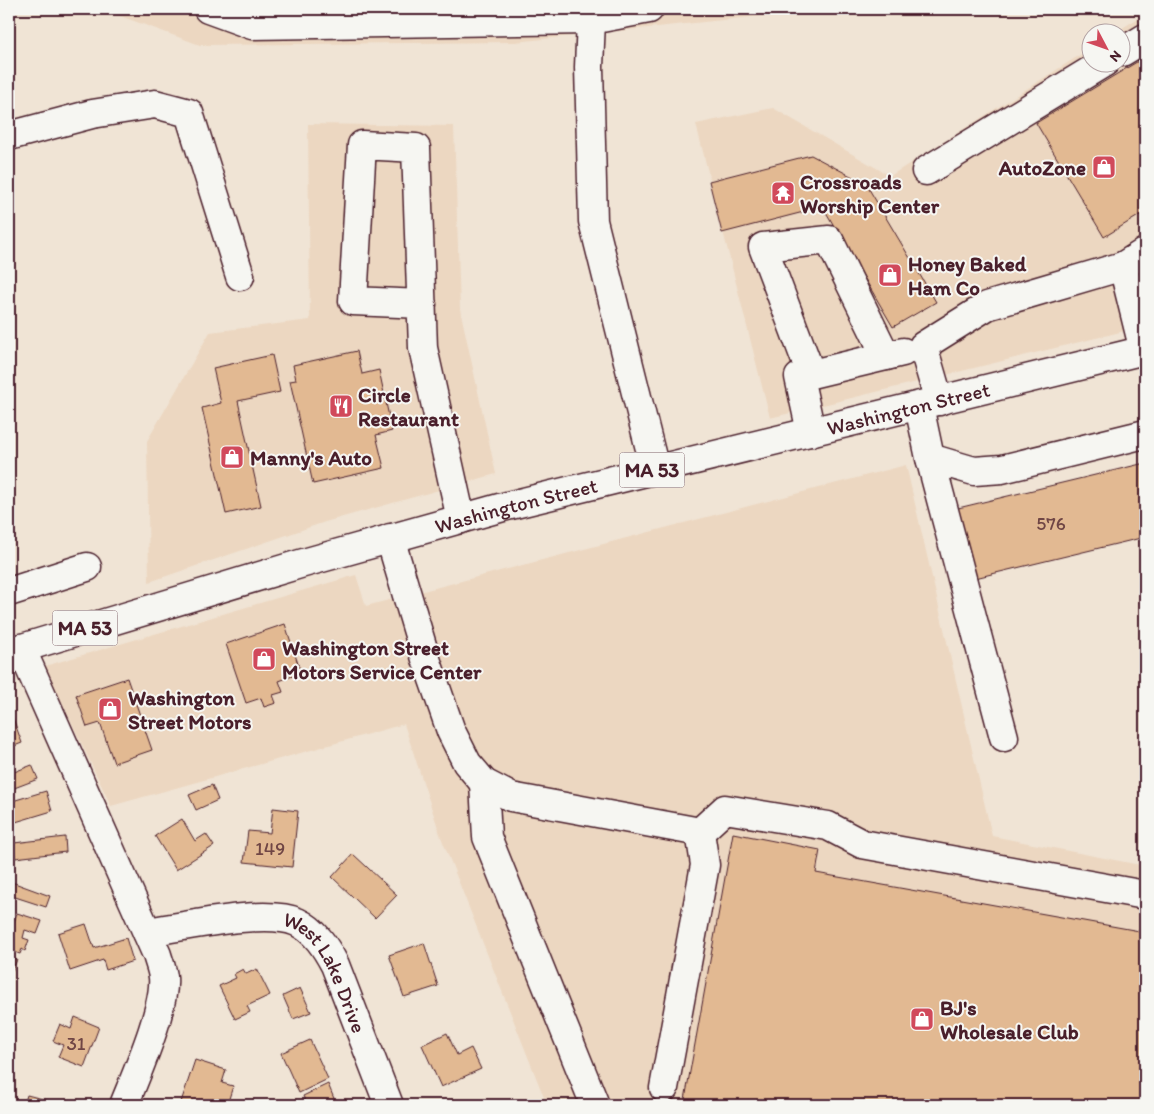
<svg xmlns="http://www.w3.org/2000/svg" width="1154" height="1114" font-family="Itim,sans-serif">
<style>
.built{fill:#ecd7c1}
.building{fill:#e2b992;stroke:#4a1f2b}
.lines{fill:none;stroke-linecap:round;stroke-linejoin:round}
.minor-casing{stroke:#4a1f2b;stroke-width:31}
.major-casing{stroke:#4a1f2b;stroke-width:31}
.minor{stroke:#f6f6f2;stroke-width:28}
.major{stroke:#f6f6f2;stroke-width:28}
.labels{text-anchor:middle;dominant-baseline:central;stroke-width:4;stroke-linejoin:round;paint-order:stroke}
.number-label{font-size:19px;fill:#704645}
.shield{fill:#f6f6f2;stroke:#7e6067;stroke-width:1}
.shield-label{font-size:20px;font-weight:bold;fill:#4a1f2b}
.poi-label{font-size:21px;font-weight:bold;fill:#4a1f2b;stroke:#f6f6f2;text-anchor:start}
.street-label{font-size:21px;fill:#4a1f2b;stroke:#f6f6f2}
</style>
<rect width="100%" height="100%" fill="#f0e4d5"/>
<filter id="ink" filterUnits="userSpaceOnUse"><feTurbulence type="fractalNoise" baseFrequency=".02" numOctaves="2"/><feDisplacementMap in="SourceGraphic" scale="10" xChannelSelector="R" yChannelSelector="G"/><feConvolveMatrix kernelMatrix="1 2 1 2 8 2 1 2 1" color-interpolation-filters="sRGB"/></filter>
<g filter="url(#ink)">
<path class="built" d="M101,9H811L807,11L515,42L200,45Z
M1145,14V326L770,418L696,124L773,108L890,176L1091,48L1092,62H1122V32H1116Z
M308,124L454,126L460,309L496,474L325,522L149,582L147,441L210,332L310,320Z
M906,465L992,836L1145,866V1105H547L441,837L404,724L111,806L45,666L356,575L366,606Z"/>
<path class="building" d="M1145,57V212L1104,237L1036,123Z
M811,155L866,184L936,302L893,327L823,207L722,233L709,181Z
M357,351L362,374L379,370L392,431L376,435L384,468L313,484L290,381L296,380L293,365Z
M272,355L280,392L238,401L261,506L226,514L202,408L221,403L213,368Z
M1145,463V537L971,579L954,509Z
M285,624L301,673L279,681L283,692L273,695L276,703L264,707L261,698L246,703L226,644Z
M127,678L152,750L114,763L100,723L87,727L76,695Z
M9,707L22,743L9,748Z
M32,765L38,779L9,790V774Z
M212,785L218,800L196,810L189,795Z
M46,791L52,811L9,824V802Z
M273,808L298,811L292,867L244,862L248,831L270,833Z
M182,819L195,841L206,834L214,846L176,870L155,836Z
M733,833L820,850L816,873L1145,932V1105H684Z
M65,837L66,852L15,858L14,843Z
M353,854L397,895L375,918L332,877Z
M9,881L50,896L46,907L9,895Z
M17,913L42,921L37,934L25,930L23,938L29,940L25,951L22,949L20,954L9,950V937Z
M86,924L94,948L126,938L133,961L106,970L103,960L70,971L58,933Z
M424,943L438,986L404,997L389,955Z
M9,956L17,960L9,976Z
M243,969L246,974L257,969L270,995L247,1006L250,1012L235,1019L219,986L236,978L234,974Z
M300,988L311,1012L293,1019L283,996Z
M75,1017L99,1027L84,1067L58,1057L63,1045L53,1041L60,1024L71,1029Z
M447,1033L457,1055L471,1048L481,1069L441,1087L422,1045Z
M310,1040L328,1079L299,1093L281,1053Z
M195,1060L226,1070L222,1083L233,1086L227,1105H192L181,1102Z
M328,1084L335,1101L325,1105H307L303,1096Z
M27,1095L66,1105H24Z"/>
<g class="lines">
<g class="minor-casing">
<g id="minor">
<path d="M208,9L252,25L591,20L649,9"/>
<path d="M591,20L589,67L593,221L655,469"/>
<path d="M1122,52L1145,38"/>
<path d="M9,136L92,114L155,104L189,113L240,276"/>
<path d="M926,171L1105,62"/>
<path d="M422,304L353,301L362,145L416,148L423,348L461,519"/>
<path d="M1144,351L1123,266L1145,252"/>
<path d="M811,374L763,247L829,240L886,356"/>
<path d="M939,401L923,346L987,306L1123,266"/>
<path d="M919,406L930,458L1004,737"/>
<path d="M811,432L799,377L903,352"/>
<path d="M930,458L974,471L1002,469L1145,434"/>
<path d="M390,538L426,659L451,731L467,763L484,783L511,797L700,832L705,865L664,1088"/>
<path d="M9,592L87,567"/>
<path d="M21,648L157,955C159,962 162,969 163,977C166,1007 136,1075 124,1105"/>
<path d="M484,783L487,837L595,1105"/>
<path d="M700,832L725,809L828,826L862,844L1145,895"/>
<path id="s1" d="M147,932C182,927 267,908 297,922C315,930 326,948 335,965L389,1105"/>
</g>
</g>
<g class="major-casing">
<g id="major">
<path id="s2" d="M9,652L300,564L503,507L1145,350"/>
</g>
</g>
<use href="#minor" class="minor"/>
<use href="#major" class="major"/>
</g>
</g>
<defs>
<g id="shop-square" transform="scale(1.25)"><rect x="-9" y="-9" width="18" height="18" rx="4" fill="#d1495b" stroke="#f6f6f2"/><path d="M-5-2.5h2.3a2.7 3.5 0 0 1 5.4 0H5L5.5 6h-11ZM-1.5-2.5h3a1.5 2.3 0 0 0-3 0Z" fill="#fff"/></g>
<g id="temple-square" transform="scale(1.25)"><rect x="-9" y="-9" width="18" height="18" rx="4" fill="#d1495b" stroke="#f6f6f2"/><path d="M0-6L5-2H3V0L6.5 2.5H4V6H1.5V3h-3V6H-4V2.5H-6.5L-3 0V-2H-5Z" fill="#fff"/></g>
<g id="restaurant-square" transform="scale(1.25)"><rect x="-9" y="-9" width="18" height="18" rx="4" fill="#d1495b" stroke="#f6f6f2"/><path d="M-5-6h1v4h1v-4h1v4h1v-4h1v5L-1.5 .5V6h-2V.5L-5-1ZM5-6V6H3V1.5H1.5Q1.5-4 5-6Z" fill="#fff"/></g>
</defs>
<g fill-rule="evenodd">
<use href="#shop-square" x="1104" y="167"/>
<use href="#temple-square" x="783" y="193"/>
<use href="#shop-square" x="890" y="275"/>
<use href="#restaurant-square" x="341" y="406"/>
<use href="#shop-square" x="232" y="457"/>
<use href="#shop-square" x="264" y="659"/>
<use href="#shop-square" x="110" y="709"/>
<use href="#shop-square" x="922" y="1019"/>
</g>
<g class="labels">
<g class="number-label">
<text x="1051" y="523">576</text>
<text x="270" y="848">149</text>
<text x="76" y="1043">31</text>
</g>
<g class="shield">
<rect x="619.5" y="452.5" width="65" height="35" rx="4"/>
<rect x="52.5" y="610.5" width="65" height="35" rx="4"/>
</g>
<g class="shield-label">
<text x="652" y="470">MA 53</text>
<text x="85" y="628">MA 53</text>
</g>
<g class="poi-label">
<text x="1086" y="167" text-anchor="end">AutoZone</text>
<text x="800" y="181">Crossroads<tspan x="800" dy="24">Worship Center</tspan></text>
<text x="908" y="263">Honey Baked<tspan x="908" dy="24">Ham Co</tspan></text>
<text x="358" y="394">Circle<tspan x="358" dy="24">Restaurant</tspan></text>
<text x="250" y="457">Manny's Auto</text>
<text x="282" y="647">Washington Street<tspan x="282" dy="24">Motors Service Center</tspan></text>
<text x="128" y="697">Washington<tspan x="128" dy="24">Street Motors</tspan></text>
<text x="940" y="1007">BJ's<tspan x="940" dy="24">Wholesale Club</tspan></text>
</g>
<g class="street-label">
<text stroke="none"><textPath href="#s2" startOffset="932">Washington Street</textPath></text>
<text stroke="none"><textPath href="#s2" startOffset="528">Washington Street</textPath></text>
<text stroke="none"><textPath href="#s1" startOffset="210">West Lake Drive</textPath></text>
</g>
</g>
<rect width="1154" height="1114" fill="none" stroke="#f6f6f2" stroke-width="30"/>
<rect x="15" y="15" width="1124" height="1084" fill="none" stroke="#4a1f2b" stroke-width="2" filter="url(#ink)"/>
<g transform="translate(1106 48) rotate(131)"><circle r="24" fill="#f6f6f2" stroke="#b1a0a2"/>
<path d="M0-4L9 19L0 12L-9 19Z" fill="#d1495b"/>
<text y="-8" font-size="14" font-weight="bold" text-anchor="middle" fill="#4a1f2b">N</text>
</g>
</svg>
